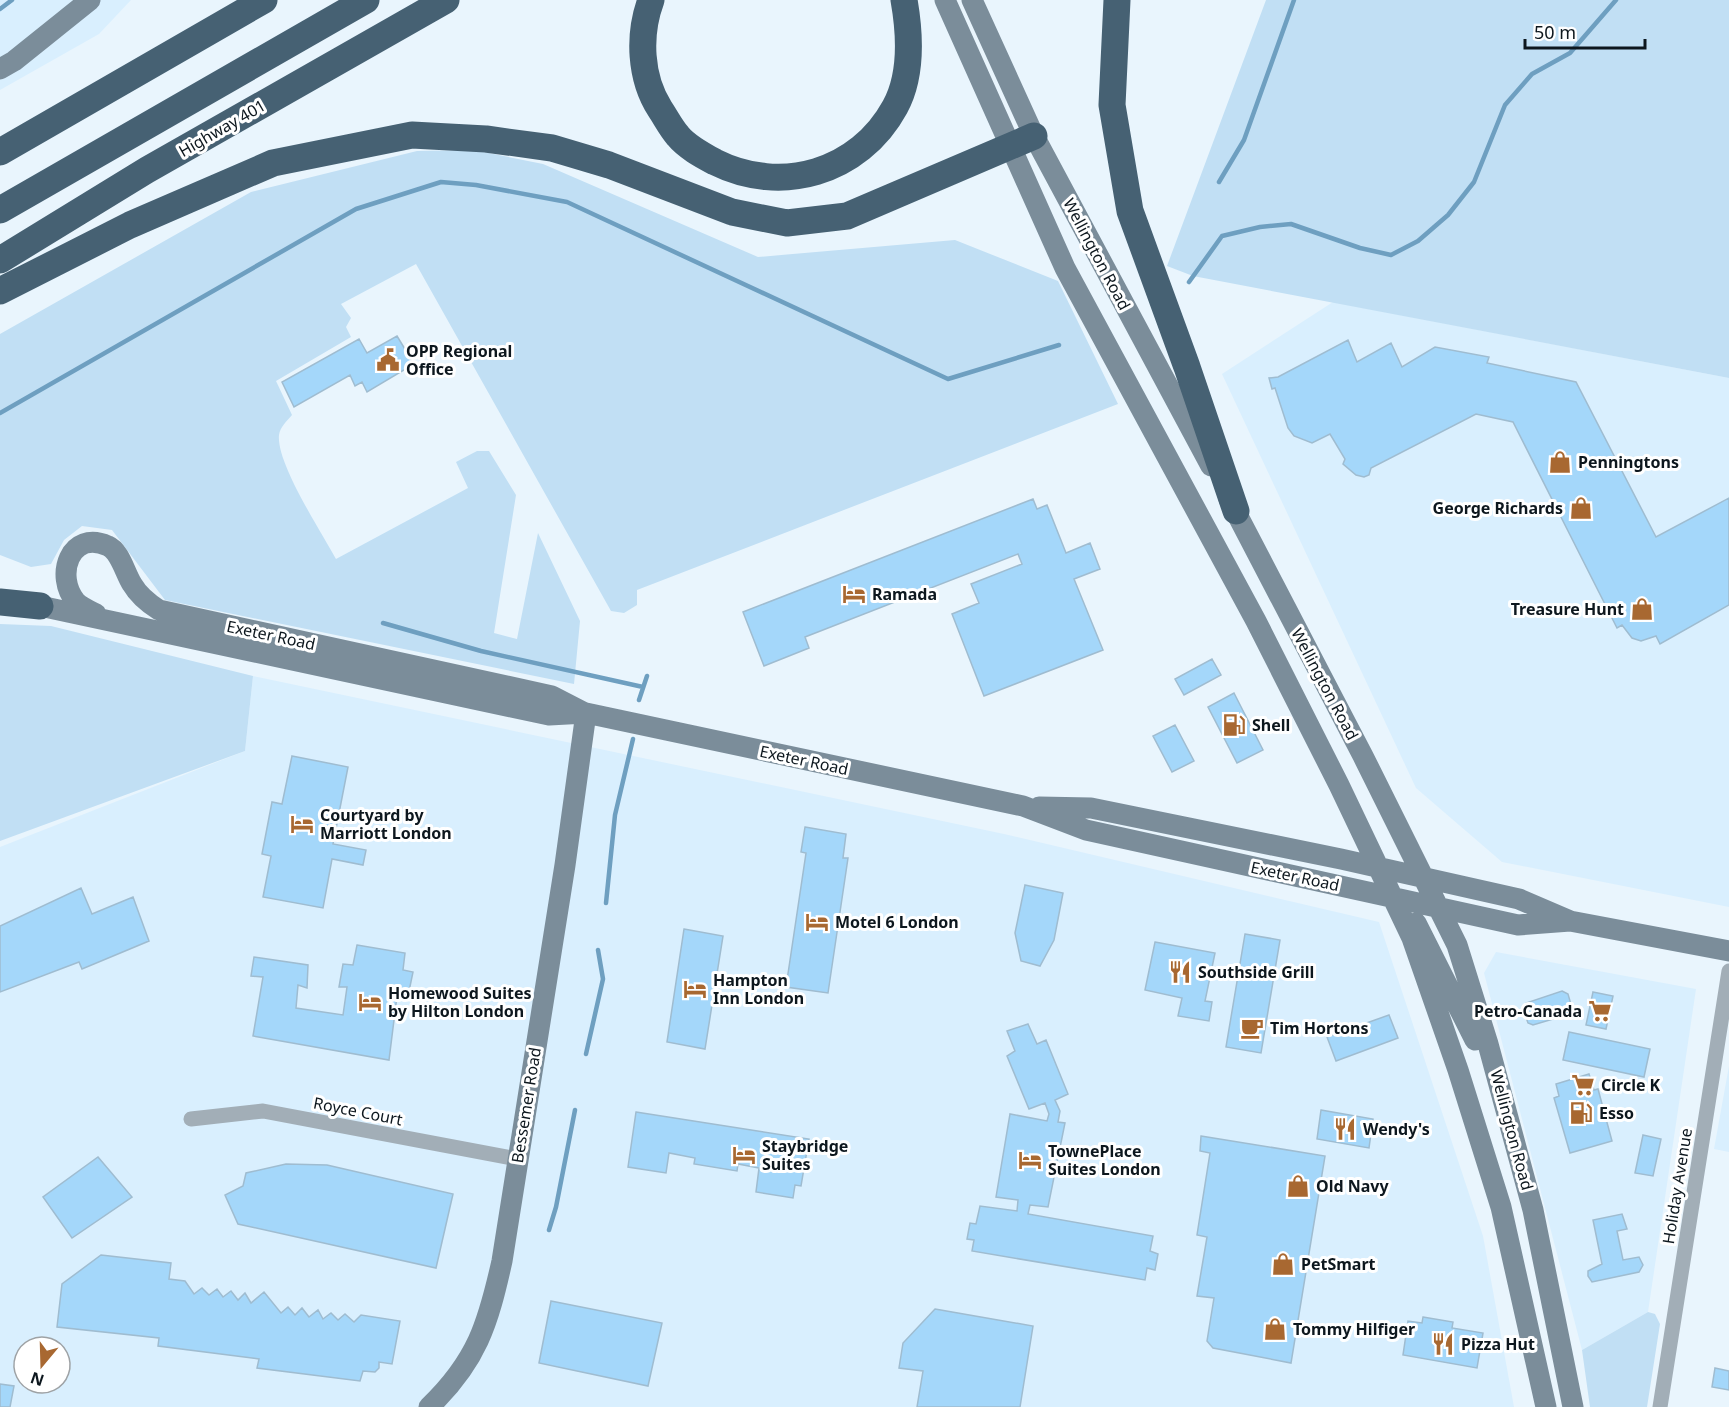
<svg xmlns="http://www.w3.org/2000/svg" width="1729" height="1407" font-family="'Noto Sans',sans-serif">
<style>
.built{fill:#d9effe;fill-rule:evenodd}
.green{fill:#c1dff4}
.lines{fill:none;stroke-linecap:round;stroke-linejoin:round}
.stream{stroke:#6e9fc0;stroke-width:4.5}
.building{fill:#a4d7fa;stroke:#9fbcd0;stroke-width:1.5}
.street{stroke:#a2aeb7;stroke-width:15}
.secondary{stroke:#7b8d9a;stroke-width:21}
.highway{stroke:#466173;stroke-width:27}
.labels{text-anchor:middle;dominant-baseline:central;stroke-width:6;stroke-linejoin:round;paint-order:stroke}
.street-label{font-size:16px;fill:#0d171e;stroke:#fff}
.poi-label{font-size:16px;font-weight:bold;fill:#0d171e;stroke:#fff;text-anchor:start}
</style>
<rect width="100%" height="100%" fill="#e9f5fd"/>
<path class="built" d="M0,0H131L99,34L0,90Z
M1333,302L1729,378V907L1502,862L1416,788L1222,374Z
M253,676L1004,834L1379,922L1483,1236L1514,1407H0V847L245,751ZM24,1347H60V1383H24Z
M1496,952L1696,989L1648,1312L1582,1350L1484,973Z
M1729,1066V1152L1714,1149Z"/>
<path class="green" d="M1266,0H1729V378L1193,276L1167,266Z
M474,150L543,164L758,257L955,240L1058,281L1118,404L637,590V605L624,613L611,611L416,264L341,304L351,318L346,327L351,337L276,381L292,415C287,421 280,427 279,435C276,463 322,533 336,559L468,488L456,462L477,451H489L516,495L494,633L517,639L538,533L580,621L574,684L165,600L112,530L82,526L64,540L51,564L31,567L0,555V334L251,192L417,151Z
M0,624L51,626L253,676L245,751L0,841Z
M1648,1312L1655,1314L1660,1324L1647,1407H1590L1582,1350Z"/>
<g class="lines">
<path class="stream" d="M0,9L12,0
M1219,182L1244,140L1294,0
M1189,282L1222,236L1260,227L1291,224L1360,248L1391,255L1418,241L1448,215L1474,182L1505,105L1532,74L1570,53L1616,0
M0,413L356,209L441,182L476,185L567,202L948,379L1059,345
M383,623L481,651L643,687
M639,700L647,676
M606,903L615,815L633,739
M586,1054L603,979L598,950
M549,1230L556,1207L575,1110"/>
</g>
<path class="building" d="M397,336L414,364L367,392L362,382L355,386L350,375L294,407L282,382L359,339L367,353Z
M1348,340L1357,362L1391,343L1402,367L1435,347L1489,357L1487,363L1576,382L1656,537L1729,498V605L1660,644L1656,636L1641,641L1632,638L1622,625L1617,628L1513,422L1476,414L1371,468L1369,475L1364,477L1356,475L1343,464L1345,459L1330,434L1312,443L1294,436L1288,428L1275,388L1272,389L1269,378L1278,377Z
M1033,499L1037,509L1047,505L1066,553L1090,543L1100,569L1074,579L1103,650L984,696L952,614L979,603L971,584L1022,564L1018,554L805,637L809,648L764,666L743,612Z
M1212,659L1221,675L1184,695L1175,679Z
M1234,693L1263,750L1237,763L1208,707Z
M1175,725L1194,761L1172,772L1153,736Z
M292,756L348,767L333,844L366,850L363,865L332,859L323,908L263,897L271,856L262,854L272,802L282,804Z
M805,827L846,834L843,858H848L828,993L786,987L806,853L801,852Z
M1025,885L1063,893L1054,940L1040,966L1021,961L1015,933Z
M81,888L92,914L133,897L149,941L82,969L79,962L0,992V926Z
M684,929L723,936L705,1049L667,1042Z
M1245,934L1280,940L1261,1053L1226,1047Z
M1155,942L1215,953L1205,1001L1212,1002L1209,1021L1178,1016L1182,998L1145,990Z
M357,945L405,953L403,970L413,972L408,996H397L389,1060L253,1036L263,977L251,976L254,957L308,965L307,988L298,985L296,1008L343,1015L347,987H339L343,964L353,965Z
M1562,991L1568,994L1572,1008L1570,1014L1533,1025L1528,1023L1523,1009L1526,1003Z
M1593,992L1613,996L1606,1029L1586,1025Z
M1389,1015L1398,1038L1336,1061L1327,1037Z
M1028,1024L1037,1044L1046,1040L1068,1094L1055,1100L1060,1111L1058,1122L1065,1123L1048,1207L1030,1205L1028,1214L1153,1236L1150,1251L1158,1254L1155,1270L1147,1268L1145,1280L972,1251L974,1240L967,1239L970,1223L976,1224L980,1206L1017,1211L1018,1200L996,1197L1010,1114L1047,1121L1049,1114L1045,1103L1029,1109L1007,1056L1015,1051L1007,1031Z
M1569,1032L1650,1049L1644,1077L1563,1060Z
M1589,1074L1594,1090L1598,1089L1612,1141L1570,1153L1554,1098L1559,1096L1556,1084Z
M1321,1110L1373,1119L1369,1148L1317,1139Z
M636,1112L809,1139L801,1186L795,1185L793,1198L756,1192L759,1168L738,1164L737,1171L694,1164L695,1158L669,1153L666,1173L628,1167Z
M1643,1135L1661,1139L1653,1176L1635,1173Z
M1201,1136L1325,1156L1291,1363L1213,1348L1207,1341L1214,1298L1197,1296L1207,1237L1197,1235L1210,1153L1200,1151Z
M98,1157L132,1197L72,1238L43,1197Z
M286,1164L327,1165L453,1194L436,1268L238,1224L225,1195L243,1186L246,1173Z
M1622,1214L1627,1229L1617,1231L1623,1260L1639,1257L1643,1265L1639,1272L1592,1282L1588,1276V1271L1602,1264L1593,1220Z
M101,1255L171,1263L169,1279L185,1281L194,1294L202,1288L209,1295L217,1289L223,1297L231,1291L238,1300L245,1293L251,1303L264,1292L281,1313L288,1307L295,1315L302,1308L309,1317L318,1310L323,1319L331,1313L338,1320L345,1314L354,1322L361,1315L400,1321L392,1364L379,1362V1368L375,1372L363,1371L360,1381L257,1368L259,1359L158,1346L159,1338L57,1327L62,1284Z
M551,1301L662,1323L648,1386L539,1363Z
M935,1309L1033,1326L1020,1407H917L923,1371L899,1368L903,1343Z
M1423,1317L1453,1322L1452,1328L1483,1333L1477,1368L1403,1355L1408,1321L1422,1323Z
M1715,1368L1729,1371V1390L1712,1387Z
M0,1384L14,1386L10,1407H0Z"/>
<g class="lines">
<path class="street" d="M191,1119L263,1111L517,1159
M1660,1407L1729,971"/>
<path class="secondary" d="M945,0L1065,268L1256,621L1339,785L1412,938L1458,1070L1501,1207L1546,1407
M972,0L1034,136L1211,466
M0,69L14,61L90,0
M1229,499L1363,756L1457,945L1488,1044L1533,1210L1573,1407
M40,606L549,715L586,713L1023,806L1086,830L1518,925L1570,921
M96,614C90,611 81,607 76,602C54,576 70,529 108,546C120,551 125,573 132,584C139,596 148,603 159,610L552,696L585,713
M1039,807L1091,808L1341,859L1519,899L1570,921L1729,951
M1416,923L1475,1040
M429,1407C477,1361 488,1324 502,1261L565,865L586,713"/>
<path class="highway" d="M651,0C638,35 640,78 660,109C666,118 671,128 678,136C687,147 702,155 715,162C781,195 859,173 895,107C912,76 910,34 904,0
M1117,0L1112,105L1130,211L1187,367L1236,511
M0,152L264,0
M0,210L366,0
M0,260L147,170L446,0
M0,291L130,225L273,163L412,135L486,139L552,148L609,165L732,212L787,223L847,216L1034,136
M0,602L40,606"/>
</g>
<defs>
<g id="civic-bare" transform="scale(1.8)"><path d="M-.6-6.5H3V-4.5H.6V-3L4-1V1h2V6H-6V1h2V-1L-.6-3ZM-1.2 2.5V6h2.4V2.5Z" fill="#a86831" stroke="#fff" stroke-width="2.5" paint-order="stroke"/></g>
<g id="shop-bare" transform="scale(1.8)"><path d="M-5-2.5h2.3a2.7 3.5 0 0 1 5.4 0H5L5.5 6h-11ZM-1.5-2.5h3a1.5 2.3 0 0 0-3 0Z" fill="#a86831" stroke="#fff" stroke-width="2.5" paint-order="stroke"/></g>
<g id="hotel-bare" transform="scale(1.8)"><path d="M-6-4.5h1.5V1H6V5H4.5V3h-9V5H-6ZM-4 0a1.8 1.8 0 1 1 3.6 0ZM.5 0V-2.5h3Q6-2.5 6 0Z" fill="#a86831" stroke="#fff" stroke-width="2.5" paint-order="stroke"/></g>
<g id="fuel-bare" transform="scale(1.8)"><path d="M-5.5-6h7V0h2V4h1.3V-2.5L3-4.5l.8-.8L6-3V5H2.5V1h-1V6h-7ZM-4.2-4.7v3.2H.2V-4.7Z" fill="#a86831" stroke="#fff" stroke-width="2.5" paint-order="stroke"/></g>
<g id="restaurant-bare" transform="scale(1.8)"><path d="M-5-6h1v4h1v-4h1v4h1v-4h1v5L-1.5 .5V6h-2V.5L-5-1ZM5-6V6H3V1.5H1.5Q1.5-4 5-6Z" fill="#a86831" stroke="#fff" stroke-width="2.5" paint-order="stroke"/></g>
<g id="supermarket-bare" transform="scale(1.8)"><path d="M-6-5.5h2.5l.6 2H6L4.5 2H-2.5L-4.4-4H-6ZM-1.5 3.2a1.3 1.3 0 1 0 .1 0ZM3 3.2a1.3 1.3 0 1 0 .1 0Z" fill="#a86831" stroke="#fff" stroke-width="2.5" paint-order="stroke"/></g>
<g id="cafe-bare" transform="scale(1.8)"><path d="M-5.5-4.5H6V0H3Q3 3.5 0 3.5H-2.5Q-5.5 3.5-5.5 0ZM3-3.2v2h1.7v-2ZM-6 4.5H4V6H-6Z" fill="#a86831" stroke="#fff" stroke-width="2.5" paint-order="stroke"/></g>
</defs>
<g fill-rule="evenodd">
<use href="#civic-bare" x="388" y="360"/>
<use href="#shop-bare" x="1560" y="462"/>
<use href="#shop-bare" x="1581" y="508"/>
<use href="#hotel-bare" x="854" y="594"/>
<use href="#shop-bare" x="1642" y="609"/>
<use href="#fuel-bare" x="1234" y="725"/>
<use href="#hotel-bare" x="302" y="824"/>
<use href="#hotel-bare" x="817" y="922"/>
<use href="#restaurant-bare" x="1180" y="972"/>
<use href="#hotel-bare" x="695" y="989"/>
<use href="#hotel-bare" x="370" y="1002"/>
<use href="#supermarket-bare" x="1600" y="1011"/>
<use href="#cafe-bare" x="1252" y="1028"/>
<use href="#supermarket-bare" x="1583" y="1085"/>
<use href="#fuel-bare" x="1581" y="1113"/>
<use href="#restaurant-bare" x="1345" y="1129"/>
<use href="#hotel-bare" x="744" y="1155"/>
<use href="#hotel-bare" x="1030" y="1160"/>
<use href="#shop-bare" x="1298" y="1186"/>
<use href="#shop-bare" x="1283" y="1264"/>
<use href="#shop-bare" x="1275" y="1329"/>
<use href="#restaurant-bare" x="1443" y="1344"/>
</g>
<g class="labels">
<g class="street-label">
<text transform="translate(222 128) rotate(-30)">Highway 401</text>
<text transform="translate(1097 254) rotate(62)">Wellington Road</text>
<text transform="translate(271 635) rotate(12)">Exeter Road</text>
<text transform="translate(1325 684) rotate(62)">Wellington Road</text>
<text transform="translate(804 760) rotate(12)">Exeter Road</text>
<text transform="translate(1295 876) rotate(12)">Exeter Road</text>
<text transform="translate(526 1105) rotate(-81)">Bessemer Road</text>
<text transform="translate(358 1111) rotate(11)">Royce Court</text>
<text transform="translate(1512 1130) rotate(75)">Wellington Road</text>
<text transform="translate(1677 1186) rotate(-81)">Holiday Avenue</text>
</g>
<g class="poi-label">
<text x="406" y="351">OPP Regional<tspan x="406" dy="18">Office</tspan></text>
<text x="1578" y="462">Penningtons</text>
<text x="1563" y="508" text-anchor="end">George Richards</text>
<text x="872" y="594">Ramada</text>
<text x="1624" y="609" text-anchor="end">Treasure Hunt</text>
<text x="1252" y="725">Shell</text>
<text x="320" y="815">Courtyard by<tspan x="320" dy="18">Marriott London</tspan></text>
<text x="835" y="922">Motel 6 London</text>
<text x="1198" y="972">Southside Grill</text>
<text x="713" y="980">Hampton<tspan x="713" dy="18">Inn London</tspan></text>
<text x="388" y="993">Homewood Suites<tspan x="388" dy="18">by Hilton London</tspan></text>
<text x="1582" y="1011" text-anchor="end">Petro-Canada</text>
<text x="1270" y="1028">Tim Hortons</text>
<text x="1601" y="1085">Circle K</text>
<text x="1599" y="1113">Esso</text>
<text x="1363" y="1129">Wendy's</text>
<text x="762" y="1146">Staybridge<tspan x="762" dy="18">Suites</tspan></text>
<text x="1048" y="1151">TownePlace<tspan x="1048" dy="18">Suites London</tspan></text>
<text x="1316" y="1186">Old Navy</text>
<text x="1301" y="1264">PetSmart</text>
<text x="1293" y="1329">Tommy Hilfiger</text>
<text x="1461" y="1344">Pizza Hut</text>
</g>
</g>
<g transform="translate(42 1365) rotate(199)"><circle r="28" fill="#ffffff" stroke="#9ea2a5" stroke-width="1.5"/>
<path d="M0-4.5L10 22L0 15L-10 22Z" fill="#a86831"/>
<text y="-9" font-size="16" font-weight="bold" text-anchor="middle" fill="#0d171e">N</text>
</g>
<path d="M1525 39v9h120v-9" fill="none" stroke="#0d171e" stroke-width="3"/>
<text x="1534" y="39" font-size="18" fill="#0d171e" stroke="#ffffff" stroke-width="4.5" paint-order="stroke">50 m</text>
</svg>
